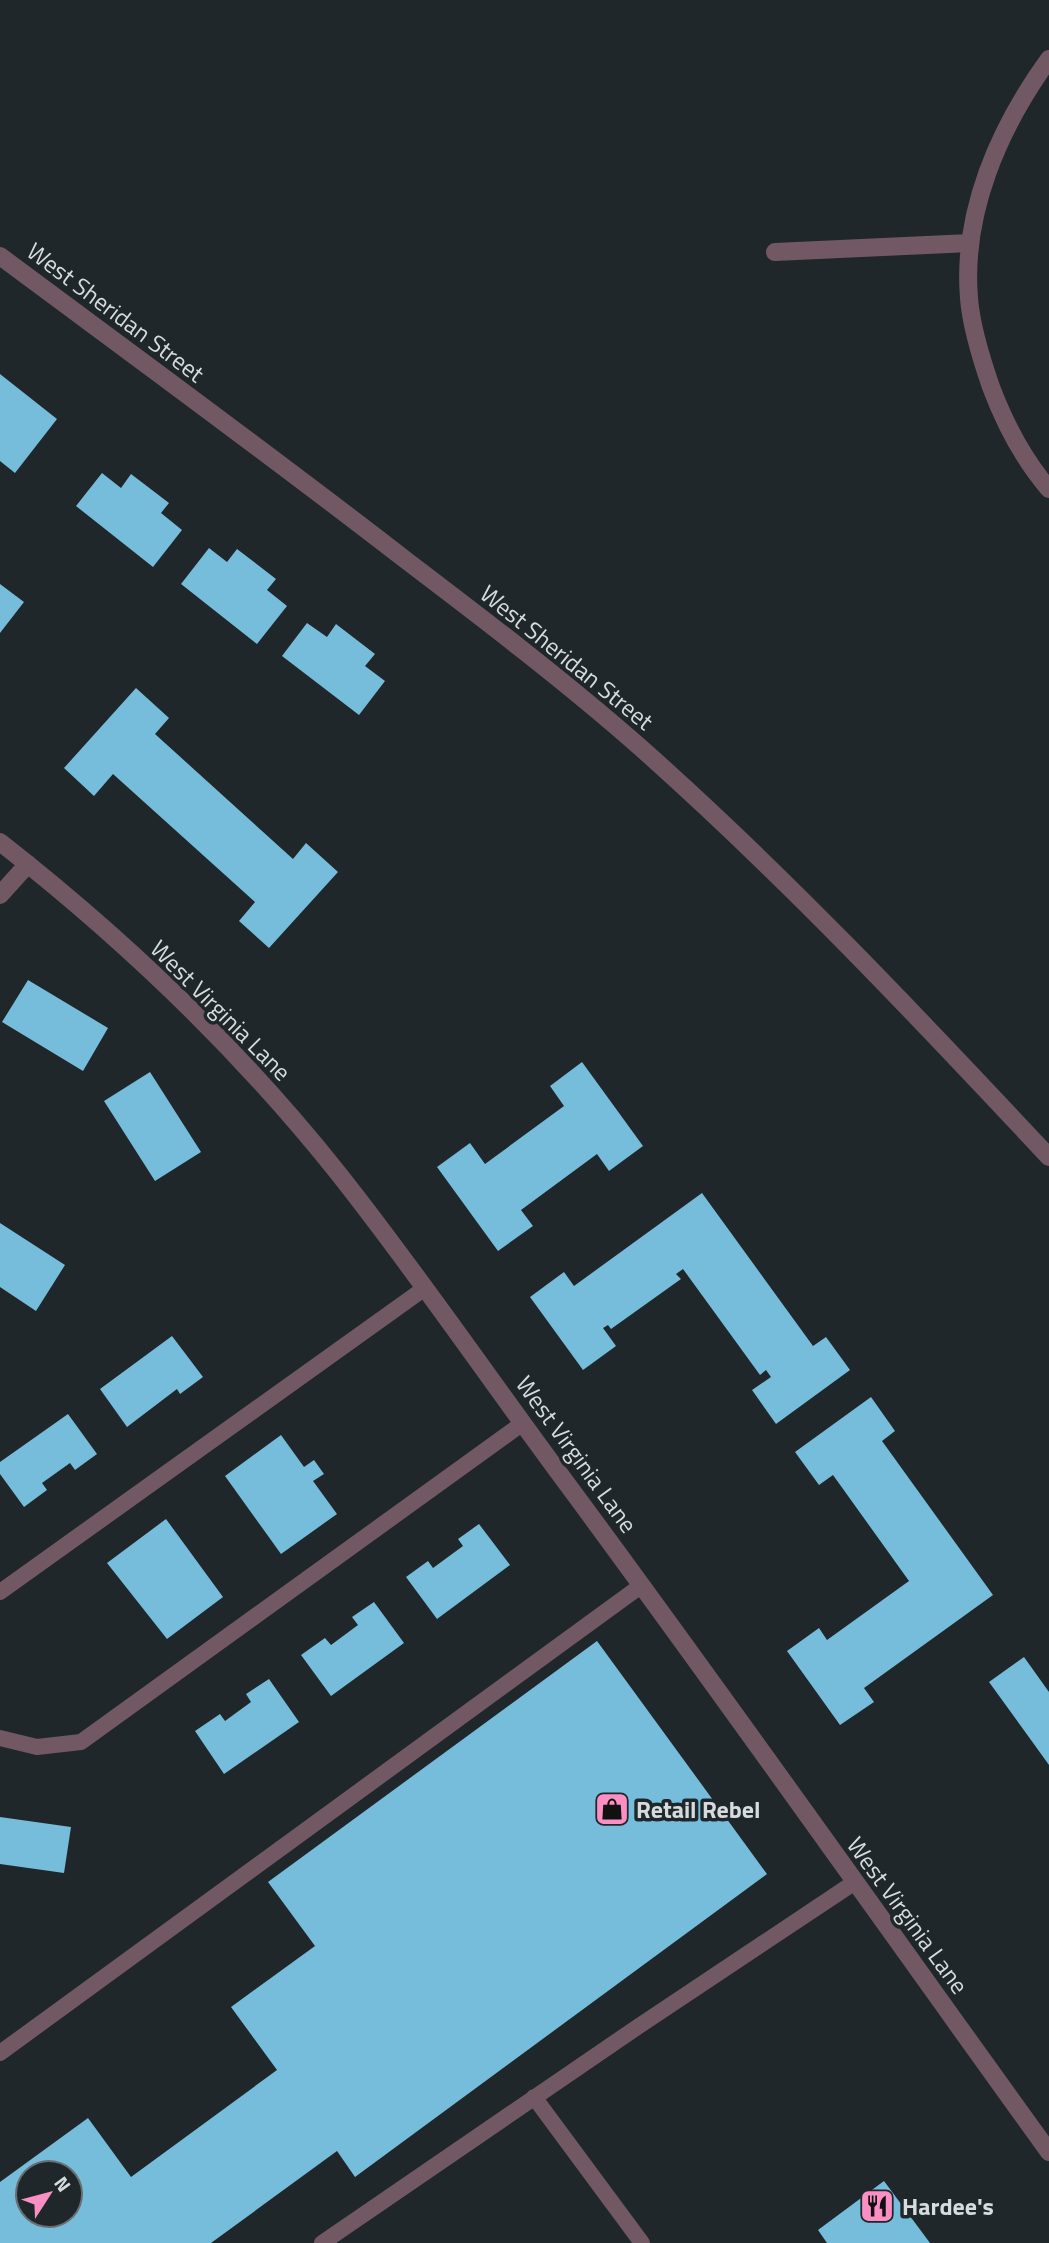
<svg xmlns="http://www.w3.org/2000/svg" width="1049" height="2243" font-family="'Titillium Web',sans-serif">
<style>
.building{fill:#76bcdb;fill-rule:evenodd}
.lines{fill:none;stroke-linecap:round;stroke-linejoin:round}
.lane{stroke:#715863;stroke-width:16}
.street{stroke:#715863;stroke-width:18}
.labels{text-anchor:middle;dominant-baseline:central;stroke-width:7;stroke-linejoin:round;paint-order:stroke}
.street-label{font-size:24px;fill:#d6dbde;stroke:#1f272b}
.poi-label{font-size:24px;font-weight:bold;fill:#d6dbde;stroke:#1f272b;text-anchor:start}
</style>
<rect width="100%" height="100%" fill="#1f272b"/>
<path class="building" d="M0,374L57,419L15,473L0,461Z
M102,473L121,488L131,474L169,503L161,513L182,530L153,567L76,506Z
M209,548L227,562L237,549L276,579L267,590L287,606L257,644L181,584Z
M0,584L24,602L0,633Z
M307,623L327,637L336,624L375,654L365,666L385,681L359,715L282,656Z
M136,688L169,718L155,734L293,859L306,843L338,872L269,948L239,921L255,902L113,774L94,796L64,768Z
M28,980L108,1028L83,1071L2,1022Z
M582,1062L643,1146L609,1171L597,1154L521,1210L533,1226L498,1251L437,1167L470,1143L485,1164L564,1106L550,1086Z
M150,1072L201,1152L155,1181L104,1101Z
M702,1193L813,1346L826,1337L850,1370L776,1424L752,1390L771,1377L766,1370L760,1375L683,1269L676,1274L681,1279L611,1329L608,1325L603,1328L616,1346L583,1370L530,1297L564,1272L574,1286Z
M0,1223L65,1265L36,1311L0,1287Z
M172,1336L203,1377L180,1394L177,1389L127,1427L100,1389Z
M871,1397L895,1431L882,1441L993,1595L864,1688L874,1702L840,1725L787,1651L819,1628L827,1640L909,1581L833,1475L819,1485L795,1452Z
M68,1414L97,1454L75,1470L70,1463L42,1483L47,1490L24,1507L0,1474V1462Z
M281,1435L304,1467L314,1460L324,1474L313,1481L337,1514L281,1554L225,1476Z
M166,1519L223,1597L167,1639L107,1563Z
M479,1524L510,1565L437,1619L406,1577L428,1561L433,1568L463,1546L458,1539Z
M374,1602L404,1643L331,1696L301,1655L325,1638L331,1645L358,1625L352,1617Z
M597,1641L767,1874L355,2177L337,2151L211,2243H0V2182L88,2118L131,2177L277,2070L231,2007L315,1946L268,1882ZM28,2173H70V2215H28Z
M1024,1657L1049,1692V1765L989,1682Z
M269,1679L299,1722L224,1774L195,1731L220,1714L225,1721L251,1702L246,1694Z
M0,1817L71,1827L64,1873L0,1864Z
M884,2181L930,2243H827L818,2230Z"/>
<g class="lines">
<path class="lane" d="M0,1592L425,1288
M0,1738L37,1747L81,1742L523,1423
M0,2053L642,1585
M534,2097L642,2243
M322,2243L639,2026L855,1882"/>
<path class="street" d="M1049,59C999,128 962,212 969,298C971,326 982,361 991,387C1005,424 1023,459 1049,489
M775,252L970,243
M0,256C136,357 273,457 407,561C486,621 566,682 641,748C785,876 917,1016 1049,1157
M0,842C124,939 240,1050 338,1173C415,1270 485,1373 559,1473C725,1697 886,1926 1049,2152
M0,895L28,864"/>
</g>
<defs>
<g id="shop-square" transform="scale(1.75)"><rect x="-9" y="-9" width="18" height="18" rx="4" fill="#fb8fc4" stroke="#1f272b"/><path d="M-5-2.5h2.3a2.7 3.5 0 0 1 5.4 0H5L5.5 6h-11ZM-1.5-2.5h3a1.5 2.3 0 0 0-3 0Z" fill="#111"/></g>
<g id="restaurant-square" transform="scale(1.75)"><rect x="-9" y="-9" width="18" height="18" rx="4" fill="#fb8fc4" stroke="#1f272b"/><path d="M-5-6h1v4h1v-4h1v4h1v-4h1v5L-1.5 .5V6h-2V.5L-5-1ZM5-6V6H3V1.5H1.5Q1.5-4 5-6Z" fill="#111"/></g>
</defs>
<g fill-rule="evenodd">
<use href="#shop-square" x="612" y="1809"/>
<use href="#restaurant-square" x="877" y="2206"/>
</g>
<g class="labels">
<g class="street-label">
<text transform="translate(116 312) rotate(37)">West Sheridan Street</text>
<text transform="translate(567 657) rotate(39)">West Sheridan Street</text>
<text transform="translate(221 1010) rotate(45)">West Virginia Lane</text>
<text transform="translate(577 1454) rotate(54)">West Virginia Lane</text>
<text transform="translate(908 1915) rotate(54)">West Virginia Lane</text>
</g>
<g class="poi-label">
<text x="636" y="1809">Retail Rebel</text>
<text x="902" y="2206">Hardee's</text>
</g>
</g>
<g transform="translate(49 2194) rotate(54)"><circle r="33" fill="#1f272b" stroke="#686f73" stroke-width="2"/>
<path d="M0-5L12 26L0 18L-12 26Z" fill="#fb8fc4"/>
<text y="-10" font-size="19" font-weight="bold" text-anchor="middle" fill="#d6dbde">N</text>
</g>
</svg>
